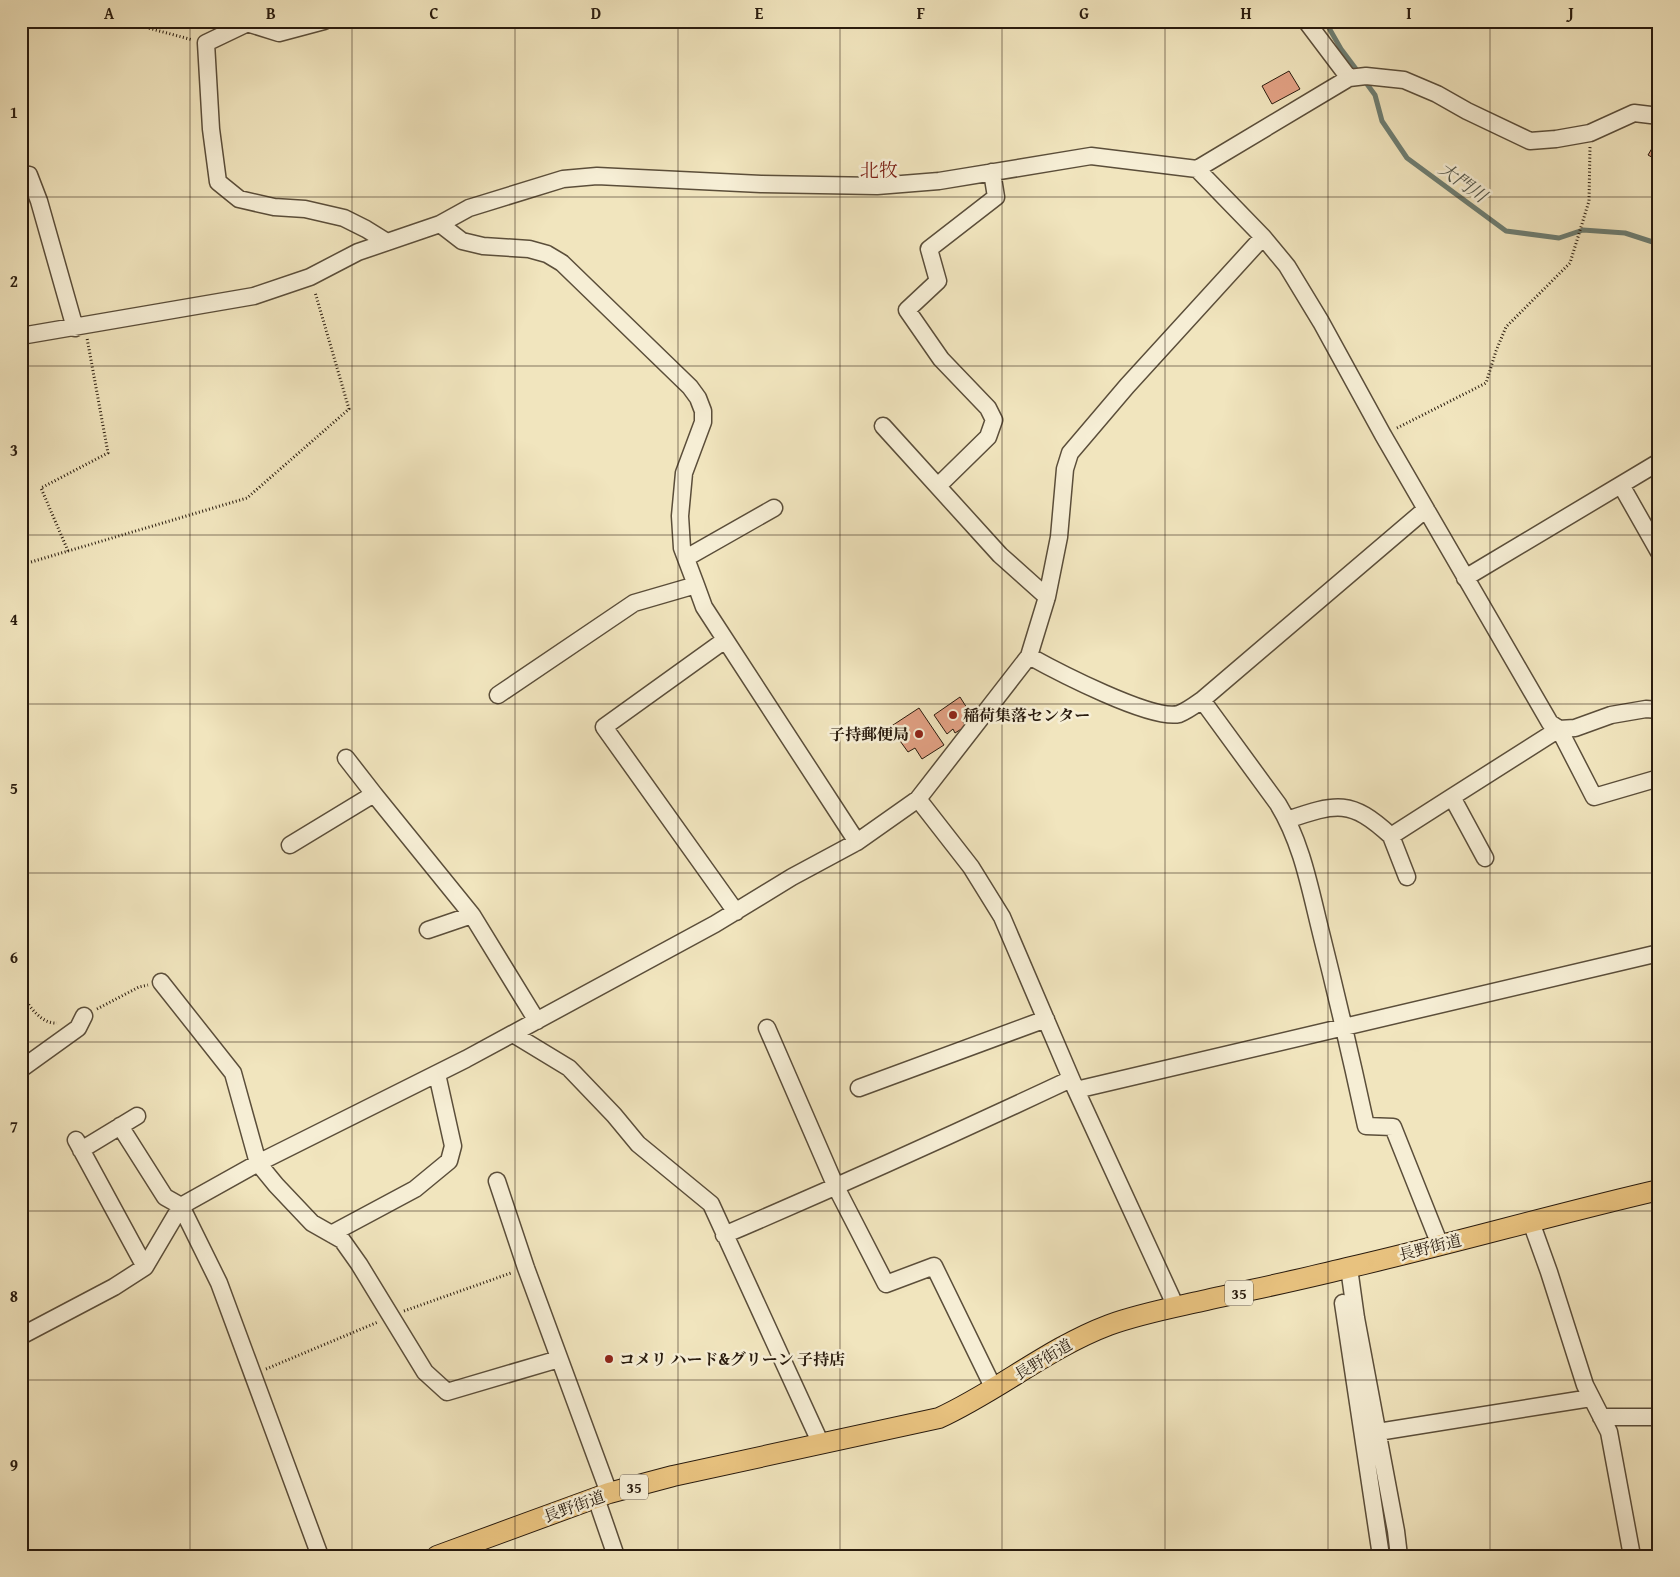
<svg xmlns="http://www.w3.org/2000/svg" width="1680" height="1577" font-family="'Gentium Book Plus','Noto Serif JP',serif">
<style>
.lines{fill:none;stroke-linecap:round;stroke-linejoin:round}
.stream{stroke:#6d7d72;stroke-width:5}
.building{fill:#e2a184;stroke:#291b0e}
.minor-casing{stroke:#5b4e3a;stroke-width:19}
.major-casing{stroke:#291b0e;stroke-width:22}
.path{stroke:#291b0e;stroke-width:3;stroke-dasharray:1 2.5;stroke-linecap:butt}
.minor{stroke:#f6eed5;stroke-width:16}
.major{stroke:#e8c27f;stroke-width:20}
.grid{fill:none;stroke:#291b0e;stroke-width:1;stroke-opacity:0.55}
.poi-dot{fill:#8f2418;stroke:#f6eed5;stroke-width:2}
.labels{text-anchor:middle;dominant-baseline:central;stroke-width:5;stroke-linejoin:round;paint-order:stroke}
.shield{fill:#f6eed5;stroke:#665a4a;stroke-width:1}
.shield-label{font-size:15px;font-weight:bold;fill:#291b0e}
.poi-label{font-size:16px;font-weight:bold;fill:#291b0e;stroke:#f6eed5;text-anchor:start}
.street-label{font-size:16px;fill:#291b0e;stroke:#f6eed5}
.water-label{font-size:18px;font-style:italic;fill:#515448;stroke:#f6eed5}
.quarter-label{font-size:19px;fill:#7a1f14;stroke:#f6eed5}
.neatline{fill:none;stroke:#291b0e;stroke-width:2}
.grid-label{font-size:16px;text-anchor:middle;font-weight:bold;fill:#291b0e}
</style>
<rect width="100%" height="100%" fill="#f1e5be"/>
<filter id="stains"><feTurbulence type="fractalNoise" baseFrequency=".004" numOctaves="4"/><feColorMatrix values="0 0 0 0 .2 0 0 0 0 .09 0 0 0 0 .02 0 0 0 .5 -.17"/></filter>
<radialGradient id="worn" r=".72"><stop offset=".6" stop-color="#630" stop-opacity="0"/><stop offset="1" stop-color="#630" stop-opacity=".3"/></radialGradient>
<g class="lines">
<path class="stream" d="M1325,21L1341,49L1359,73
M1364,80L1375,95L1382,121L1407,158L1506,231L1559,238L1583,230L1625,233L1659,244"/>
</g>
<path class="building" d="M1289,71L1300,89L1272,104L1262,86Z
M1657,140L1659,141V161L1648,155Z
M960,697L972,716L963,722L966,726L955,733L953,729L947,734L934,715Z
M919,708L944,745L922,759L915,748L908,752L890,727Z"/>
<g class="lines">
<g class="minor-casing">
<path id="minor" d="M252,21L206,43L211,129L218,182L239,199L274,207L305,209L344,218L366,229L387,242
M1306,21L1349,78
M247,23L279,33L324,21
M1197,169L1263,237L1287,266L1321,322L1383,435L1550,723L1559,729L1575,728L1611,715L1646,709L1659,710
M21,174L29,175L39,201L75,328
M440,224L462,241L483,246L529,249L547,254L562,263L690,387L698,398L703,411V422L684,473L680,516L682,548L696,585L704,607L857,842
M21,336L254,296L310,277L358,252L440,224L469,208L563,179L597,176L761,184L877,186L939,181L1091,156L1197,169L1349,78L1366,76L1404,80L1437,94L1467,111L1530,141L1556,139L1590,133L1634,113L1659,116
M883,426L1000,555L1047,597
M1621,485L1659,552
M938,486L988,437L994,420L988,408L941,359L907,310L938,281L929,249L996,197L992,172
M686,558L774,508
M1465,578L1659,462
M725,640L604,727L736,912
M1029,656C1056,671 1152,721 1179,714C1187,711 1195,705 1202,700L1426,509
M498,695L634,603L696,585
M1202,700L1278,804C1302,843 1310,889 1321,933C1337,997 1352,1061 1366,1126L1393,1127L1440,1245
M374,794L472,915L428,930
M918,799L971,867L1002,917L1076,1090L1176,1307
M1287,820C1337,803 1351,799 1391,836L1452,797
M1391,836L1407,877
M290,845L374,794L346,758
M1485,858L1452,797L1559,729L1594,797L1659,778
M472,915L537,1021
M161,982L233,1073L258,1163L276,1185L312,1223L342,1240L359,1264L425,1372L447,1392L559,1359
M767,1028L836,1187L886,1284L934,1266L994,1389
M513,1034L569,1068L614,1115L638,1144L711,1204L821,1444
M21,1069L78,1028L84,1016
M859,1088L1046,1019
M1076,1090L1659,953
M120,1126L165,1197L181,1206L219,1283L320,1556
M76,1140L145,1267
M81,1150L137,1116
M497,1181L526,1268L609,1493
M1531,1222L1549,1272L1585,1385L1609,1432L1632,1556
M331,1234L415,1189L449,1161L453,1146L437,1074
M724,1235C841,1185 956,1133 1071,1079
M1349,1268L1356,1318L1396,1531L1399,1556
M1343,1303L1381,1556
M21,1336L114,1287L145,1267L181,1206L258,1163L466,1059L715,924L792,877L857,842L918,799L1029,656L1047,597L1059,537L1065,469L1070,453L1127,386L1263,237
M1601,1417H1659
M1378,1432L1591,1398
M596,1498L616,1556"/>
</g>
<g class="major-casing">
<path id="major" d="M437,1556L609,1493L673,1476L939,1418C998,1391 1048,1348 1109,1325C1139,1314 1171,1308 1202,1301C1250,1290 1299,1280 1347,1268C1452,1244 1555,1214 1659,1190"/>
</g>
<path class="path" d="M122,21L193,40
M1397,428L1486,383L1496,351L1506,327L1570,263L1589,201L1590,147
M68,551L41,488L108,453L87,338
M21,565L247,498L349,409L315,292
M21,993C29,1006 41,1024 57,1023
M97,1009L139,987L148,985
M404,1311L511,1273
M266,1369L378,1322
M21,1541L26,1556"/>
<use href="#minor" class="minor"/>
<use href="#major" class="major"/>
</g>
<path class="grid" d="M190,21V1556M352,21V1556M515,21V1556M678,21V1556M840,21V1556M1002,21V1556M1165,21V1556M1328,21V1556M1490,21V1556M21,197H1659M21,366H1659M21,535H1659M21,704H1659M21,873H1659M21,1042H1659M21,1211H1659M21,1380H1659"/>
<g class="poi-dot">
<circle cx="953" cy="715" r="5"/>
<circle cx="919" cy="734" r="5"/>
<circle cx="609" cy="1359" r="5"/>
</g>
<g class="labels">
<g class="shield">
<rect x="1225" y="1280.5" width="28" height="25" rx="4"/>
<rect x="620" y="1474.5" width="28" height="25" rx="4"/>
</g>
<g class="shield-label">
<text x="1239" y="1293">35</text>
<text x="634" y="1487">35</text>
</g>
<g class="poi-label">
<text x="963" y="715">稲荷集落センター</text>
<text x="909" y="734" text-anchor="end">子持郵便局</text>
<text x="619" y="1359">コメリ ハード&amp;グリーン 子持店</text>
</g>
<g class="street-label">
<text transform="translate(1430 1247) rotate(-14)">長野街道</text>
<text transform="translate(1043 1359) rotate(-31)">長野街道</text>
<text transform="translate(574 1506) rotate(-20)">長野街道</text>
</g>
<g class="water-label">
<text transform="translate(1463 182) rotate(36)">大門川</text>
</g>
<g class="quarter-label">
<text x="879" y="170">北牧</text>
</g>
</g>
<rect width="1680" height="1577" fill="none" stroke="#f1e5be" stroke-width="55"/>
<rect x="28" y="28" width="1624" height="1522" class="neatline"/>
<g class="grid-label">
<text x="109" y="19">A</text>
<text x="271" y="19">B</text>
<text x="434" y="19">C</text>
<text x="596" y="19">D</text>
<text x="759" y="19">E</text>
<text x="921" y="19">F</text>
<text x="1084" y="19">G</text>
<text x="1246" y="19">H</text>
<text x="1409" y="19">I</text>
<text x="1571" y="19">J</text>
<text x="14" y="118">1</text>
<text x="14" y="287">2</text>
<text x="14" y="456">3</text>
<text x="14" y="625">4</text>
<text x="14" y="794">5</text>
<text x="14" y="963">6</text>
<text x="14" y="1132">7</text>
<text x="14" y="1302">8</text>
<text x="14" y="1471">9</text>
</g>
<rect width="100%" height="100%" filter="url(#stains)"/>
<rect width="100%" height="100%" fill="url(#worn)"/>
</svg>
